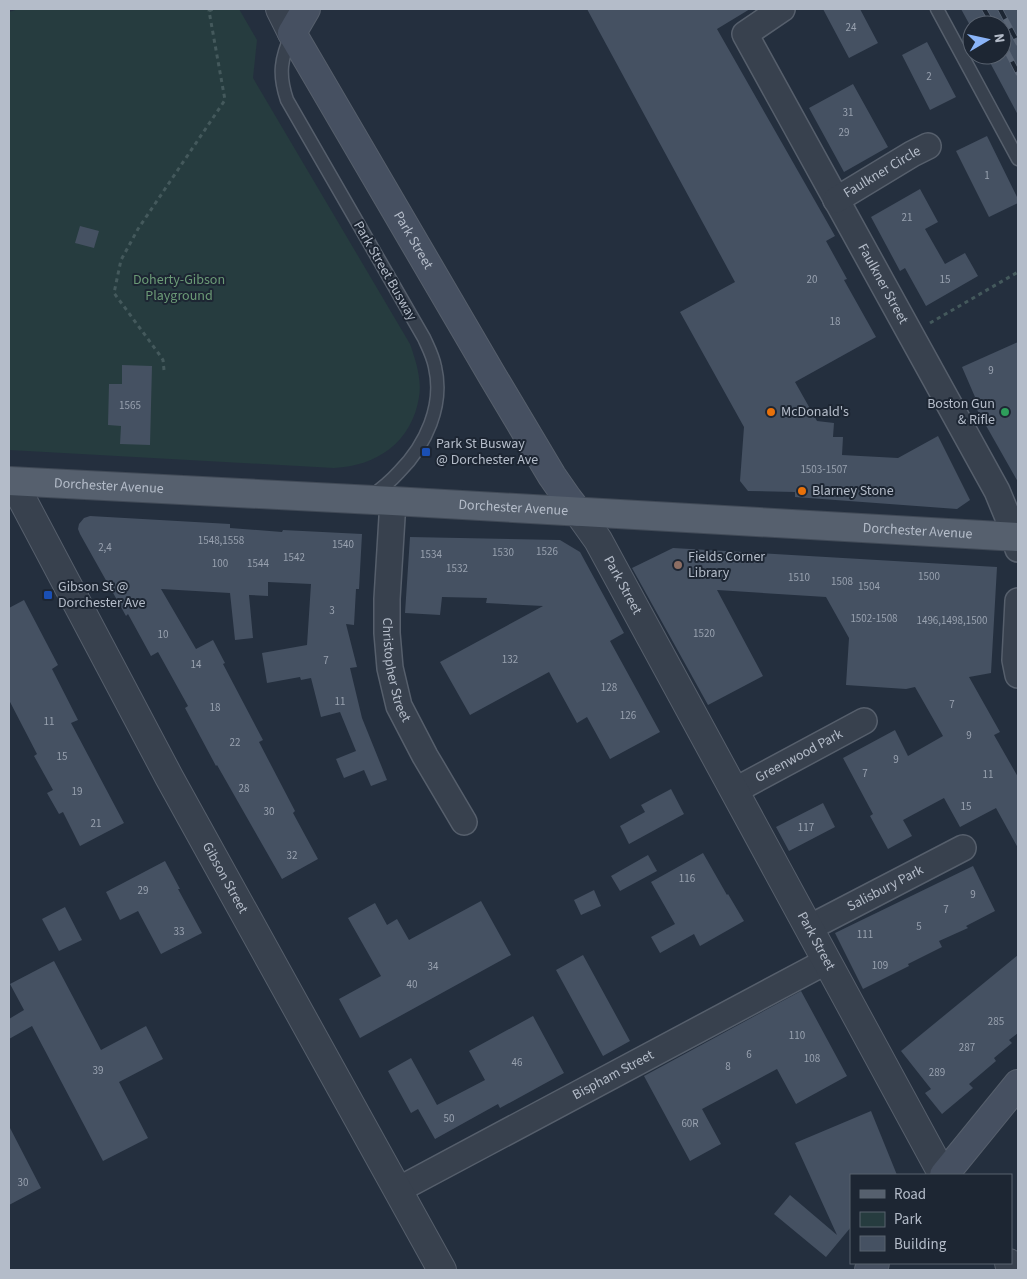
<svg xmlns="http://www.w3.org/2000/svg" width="1027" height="1279" font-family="'Source Sans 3',sans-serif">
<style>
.green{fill:#263c3f}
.building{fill:#455162}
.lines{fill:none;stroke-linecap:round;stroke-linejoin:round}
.service-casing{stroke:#565f6c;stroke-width:15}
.minor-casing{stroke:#565f6c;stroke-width:28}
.tertiary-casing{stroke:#565f6c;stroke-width:30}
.secondary-casing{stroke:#565f6c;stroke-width:30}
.primary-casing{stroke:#414a57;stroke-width:30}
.path{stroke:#44595c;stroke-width:3;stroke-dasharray:4 4;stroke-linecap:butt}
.service{stroke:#38414e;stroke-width:12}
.minor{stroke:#38414e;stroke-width:25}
.tertiary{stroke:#38414e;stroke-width:28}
.secondary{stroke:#465061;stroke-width:28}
.primary{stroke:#56606e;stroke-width:28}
.rail-casing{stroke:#5a6575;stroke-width:5.5}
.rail{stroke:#1d2633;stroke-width:4;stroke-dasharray:11;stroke-linecap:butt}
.food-dot{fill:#e8710a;stroke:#1d2633;stroke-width:2}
.leisure-dot{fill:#2e9e5b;stroke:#1d2633;stroke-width:2}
.transit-dot{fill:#1a4fb4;stroke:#1d2633;stroke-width:2}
.education-dot{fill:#8d6e63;stroke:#1d2633;stroke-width:2}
.labels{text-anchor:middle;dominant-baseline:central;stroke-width:4;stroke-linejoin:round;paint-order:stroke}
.number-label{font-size:11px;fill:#98a1af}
.street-label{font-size:14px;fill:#b4bcc9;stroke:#1d2633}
.park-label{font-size:14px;fill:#6b9a76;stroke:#1d2633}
.poi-label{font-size:14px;fill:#b4bcc9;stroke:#1d2633;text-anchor:start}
</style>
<rect width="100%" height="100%" fill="#242f3e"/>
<path class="green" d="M19,9H239L257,40L253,78L410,344C416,361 422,380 419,397C412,442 377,466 334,468L9,450V12Z"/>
<path class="building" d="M587,9H750L717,29L835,236L826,241L847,279L844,280L876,337L795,382L817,421L834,423L833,437H843L842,455L898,458L938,436L970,500L957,509L795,497V492L748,491L740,481L744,427L680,312L735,282Z
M823,9H860L878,43L849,58Z
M961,9H1018V115L986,55H1002V25H972V29Z
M927,42L956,97L930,110L902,55Z
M853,84L888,147L844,172L809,108Z
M987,136L1018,199V203L989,217L956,151Z
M920,189L938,222L925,229L945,264L965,253L978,276L926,306L905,268L900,271L871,217Z
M80,226L99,231L94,248L75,243Z
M1018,342V482L971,399L975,397L962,367Z
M122,365L152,366L150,445L120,444L121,426L108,425L109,384H122Z
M90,516L230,524V528L282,532L283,530L362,534L359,589H356L354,625L346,624L357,667L350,668L362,718L387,780L371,786L364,770L344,778L336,759L356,751L340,712L321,717L311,678L301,680L300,677L267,683L262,653L307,645L311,584L268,582V596L249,595L253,638L235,640L230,593L161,589L196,649L213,640L225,663L223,664L263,740L259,742L295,811L293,813L318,859L282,879L217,765L216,766L185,708L188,706L158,652L151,656L128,614L126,616L80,534L78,529L79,524L84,518Z
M410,537L560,540L580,552L624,633L610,641L660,732L610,759L587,717L577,723L549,672L470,715L440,662L543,606L486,603L487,598L442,597L440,615L405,613Z
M673,548L997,567L991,673L969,677L1000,732L994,735L1018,777V848L996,808L960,827L944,798L903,820L912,836L888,849L870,816L873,814L843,758L895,730L908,756L943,736L915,687L906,689L846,685L849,638L826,597L717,590L763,676L708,705L632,568Z
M24,600L58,665L52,669L78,720L71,723L124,823L80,846L63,812L59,814L47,793L53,790L34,756L37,754L9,700V608Z
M671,789L684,814L629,844L620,826L645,812L641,805Z
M823,803L835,827L789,851L776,827Z
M703,853L727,895L728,894L744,921L700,946L694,934L660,953L651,937L675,924L651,882Z
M648,855L657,871L620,891L611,876Z
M165,861L180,889H178L202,933L161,954L138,911L120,920L106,892Z
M973,866L995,911L966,926L968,928L939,941L942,947L908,964L909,966L863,989L835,933Z
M594,890L601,906L581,915L574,900Z
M481,901L511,955L360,1038L339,999L381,976L348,918L375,903L387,925L397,919L409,940Z
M65,907L82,940L59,951L42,919Z
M583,955L630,1041L603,1056L556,970Z
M1018,955V1033L1009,1040L1012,1043L994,1058L996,1061L969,1084L973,1088L942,1114L925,1093L931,1089L901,1051Z
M54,961L101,1050L146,1026L163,1059L119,1082L148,1138L103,1161L32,1026L9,1039V1019L24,1010L10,984Z
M801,991L847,1076L796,1104L777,1069L702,1109L721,1144L690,1161L644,1076Z
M533,1016L564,1073L500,1108L498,1104L435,1139L418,1109L411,1113L388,1071L411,1058L437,1105L485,1080L469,1051Z
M871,1111L897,1175H851V1227L826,1257L774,1214L790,1195L837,1235L795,1143Z
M9,1126L41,1188L9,1205Z"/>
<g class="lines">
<g class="service-casing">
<path id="service" d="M937,9L1018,159
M292,33C281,58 278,74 287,100L424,338C428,347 433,356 435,367C444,405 426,445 399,472C390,482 380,490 370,497"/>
</g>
<g class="minor-casing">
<g id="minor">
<path id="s1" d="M782,9L745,34L997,491L1009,520L1018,549"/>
<path id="s2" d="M836,200L912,154L928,146"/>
<path id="s3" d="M393,501L387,599V633L390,668L399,706L425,756L464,822"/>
<path d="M1018,601L1015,660L1018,675"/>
<path id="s4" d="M734,791L864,721"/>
<path id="s5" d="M809,928L963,848"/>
<path id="s6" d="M398,1190L827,961"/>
</g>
</g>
<g class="tertiary-casing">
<g id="tertiary">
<path d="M280,9L292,33"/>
<path id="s7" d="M13,482L169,777L442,1270"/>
<path id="s8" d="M578,512L598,540L943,1175"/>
<path d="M1009,1263L1015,1270"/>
</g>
</g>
<g class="secondary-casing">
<g id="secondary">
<path id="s9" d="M306,9L292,33L493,377L552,476L568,499L578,512"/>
<path d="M944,1175L1018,1084"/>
<path d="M869,1270L875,1263"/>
</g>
</g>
<g class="primary-casing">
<g id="primary">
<path id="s10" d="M9,481L393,501L1018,537"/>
</g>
</g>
<path class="path" d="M930,323L1018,272
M164,370L163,360L159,354L114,293L121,260L138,229L225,100L209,11L213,9"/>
<use href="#service" class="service"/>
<use href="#minor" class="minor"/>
<use href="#tertiary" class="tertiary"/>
<use href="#secondary" class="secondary"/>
<use href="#primary" class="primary"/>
<g class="rail-casing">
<path id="rail" d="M984,9L993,25
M1000,9L1018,43
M1002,42L1018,73"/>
</g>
<use href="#rail" class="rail"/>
</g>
<g class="food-dot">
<circle cx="771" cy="412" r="5"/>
<circle cx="802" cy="491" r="5"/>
</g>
<circle class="leisure-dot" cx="1005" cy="412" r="5"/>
<g class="transit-dot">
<rect x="421" y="447" width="10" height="10" rx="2.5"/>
<rect x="43" y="590" width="10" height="10" rx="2.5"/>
</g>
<circle class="education-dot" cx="678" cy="565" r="5"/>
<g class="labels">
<g class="number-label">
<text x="851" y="27">24</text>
<text x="929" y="76">2</text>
<text x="848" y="112">31</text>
<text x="844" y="132">29</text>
<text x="987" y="175">1</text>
<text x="907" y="217">21</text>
<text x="812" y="279">20</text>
<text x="945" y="279">15</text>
<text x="835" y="321">18</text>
<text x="991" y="370">9</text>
<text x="130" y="405">1565</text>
<text x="824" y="469">1503-1507</text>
<text x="221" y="540">1548,1558</text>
<text x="343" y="544">1540</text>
<text x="105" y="547">2,4</text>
<text x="547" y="551">1526</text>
<text x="503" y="552">1530</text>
<text x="431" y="554">1534</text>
<text x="294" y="557">1542</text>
<text x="220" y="563">100</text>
<text x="258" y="563">1544</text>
<text x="457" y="568">1532</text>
<text x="929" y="576">1500</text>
<text x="799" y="577">1510</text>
<text x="842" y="581">1508</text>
<text x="869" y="586">1504</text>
<text x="332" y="610">3</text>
<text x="874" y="618">1502-1508</text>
<text x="952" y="620">1496,1498,1500</text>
<text x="704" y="633">1520</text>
<text x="163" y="634">10</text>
<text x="510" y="659">132</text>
<text x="326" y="660">7</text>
<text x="196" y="664">14</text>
<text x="609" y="687">128</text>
<text x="340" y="701">11</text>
<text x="952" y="704">7</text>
<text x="215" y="707">18</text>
<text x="628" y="715">126</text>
<text x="49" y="721">11</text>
<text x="969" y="735">9</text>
<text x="235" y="742">22</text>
<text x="62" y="756">15</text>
<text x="896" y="759">9</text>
<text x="865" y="773">7</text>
<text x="988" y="774">11</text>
<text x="244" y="788">28</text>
<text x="77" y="791">19</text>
<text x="966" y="806">15</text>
<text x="269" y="811">30</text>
<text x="96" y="823">21</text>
<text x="806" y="827">117</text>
<text x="292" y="855">32</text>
<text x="687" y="878">116</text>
<text x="143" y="890">29</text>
<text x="973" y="894">9</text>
<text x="946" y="909">7</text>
<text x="919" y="926">5</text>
<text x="179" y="931">33</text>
<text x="865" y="934">111</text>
<text x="880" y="965">109</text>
<text x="433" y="966">34</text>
<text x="412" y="984">40</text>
<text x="996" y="1021">285</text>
<text x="797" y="1035">110</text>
<text x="967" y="1047">287</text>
<text x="749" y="1054">6</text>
<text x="812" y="1058">108</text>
<text x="517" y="1062">46</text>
<text x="728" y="1066">8</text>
<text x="98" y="1070">39</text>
<text x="937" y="1072">289</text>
<text x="449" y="1118">50</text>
<text x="690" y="1123">60R</text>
<text x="23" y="1182">30</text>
</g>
<g class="street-label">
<text stroke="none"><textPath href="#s2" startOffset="54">Faulkner Circle</textPath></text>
<text stroke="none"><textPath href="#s9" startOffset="268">Park Street</textPath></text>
<text transform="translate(385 271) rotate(60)">Park Street Busway</text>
<text stroke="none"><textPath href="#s1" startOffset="330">Faulkner Street</textPath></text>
<text stroke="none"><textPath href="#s10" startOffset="100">Dorchester Avenue</textPath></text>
<text stroke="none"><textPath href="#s10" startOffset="505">Dorchester Avenue</textPath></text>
<text stroke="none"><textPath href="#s10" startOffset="910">Dorchester Avenue</textPath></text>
<text stroke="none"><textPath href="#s8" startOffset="86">Park Street</textPath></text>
<text stroke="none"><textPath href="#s3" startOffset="170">Christopher Street</textPath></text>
<text stroke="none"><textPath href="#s4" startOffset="74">Greenwood Park</textPath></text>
<text stroke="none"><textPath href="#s7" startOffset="449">Gibson Street</textPath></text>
<text stroke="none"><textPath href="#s5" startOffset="86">Salisbury Park</textPath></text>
<text stroke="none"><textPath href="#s8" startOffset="491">Park Street</textPath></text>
<text stroke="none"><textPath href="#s6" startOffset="244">Bispham Street</textPath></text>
</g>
<g class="park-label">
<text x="179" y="280">Doherty-Gibson<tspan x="179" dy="16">Playground</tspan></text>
</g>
<g class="poi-label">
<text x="995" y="404" text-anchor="end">Boston Gun<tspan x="995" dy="16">&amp; Rifle</tspan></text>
<text x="781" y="412">McDonald's</text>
<text x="436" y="444">Park St Busway<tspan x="436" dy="16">@ Dorchester Ave</tspan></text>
<text x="812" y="491">Blarney Stone</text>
<text x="688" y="557">Fields Corner<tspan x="688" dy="16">Library</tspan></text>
<text x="58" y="587">Gibson St @<tspan x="58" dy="16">Dorchester Ave</tspan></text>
</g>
</g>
<rect width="1027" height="1279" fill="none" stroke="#b4bcc9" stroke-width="20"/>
<rect x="850" y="1174" width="162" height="90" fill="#1d2633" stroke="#59626f"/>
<rect x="860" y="1190" width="25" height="8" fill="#56606e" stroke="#59626f"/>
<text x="894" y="1199" font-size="15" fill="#b4bcc9">Road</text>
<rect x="860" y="1212" width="25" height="15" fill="#263c3f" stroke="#59626f"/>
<text x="894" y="1224" font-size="15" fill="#b4bcc9">Park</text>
<rect x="860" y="1236" width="25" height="15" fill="#455162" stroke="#59626f"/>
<text x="894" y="1249" font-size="15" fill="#b4bcc9">Building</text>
<g transform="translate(987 40) rotate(81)"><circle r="24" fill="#1d2633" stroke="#59626f"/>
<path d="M0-4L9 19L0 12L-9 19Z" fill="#8ab4f8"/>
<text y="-8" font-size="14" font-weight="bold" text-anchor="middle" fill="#b4bcc9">N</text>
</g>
</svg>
